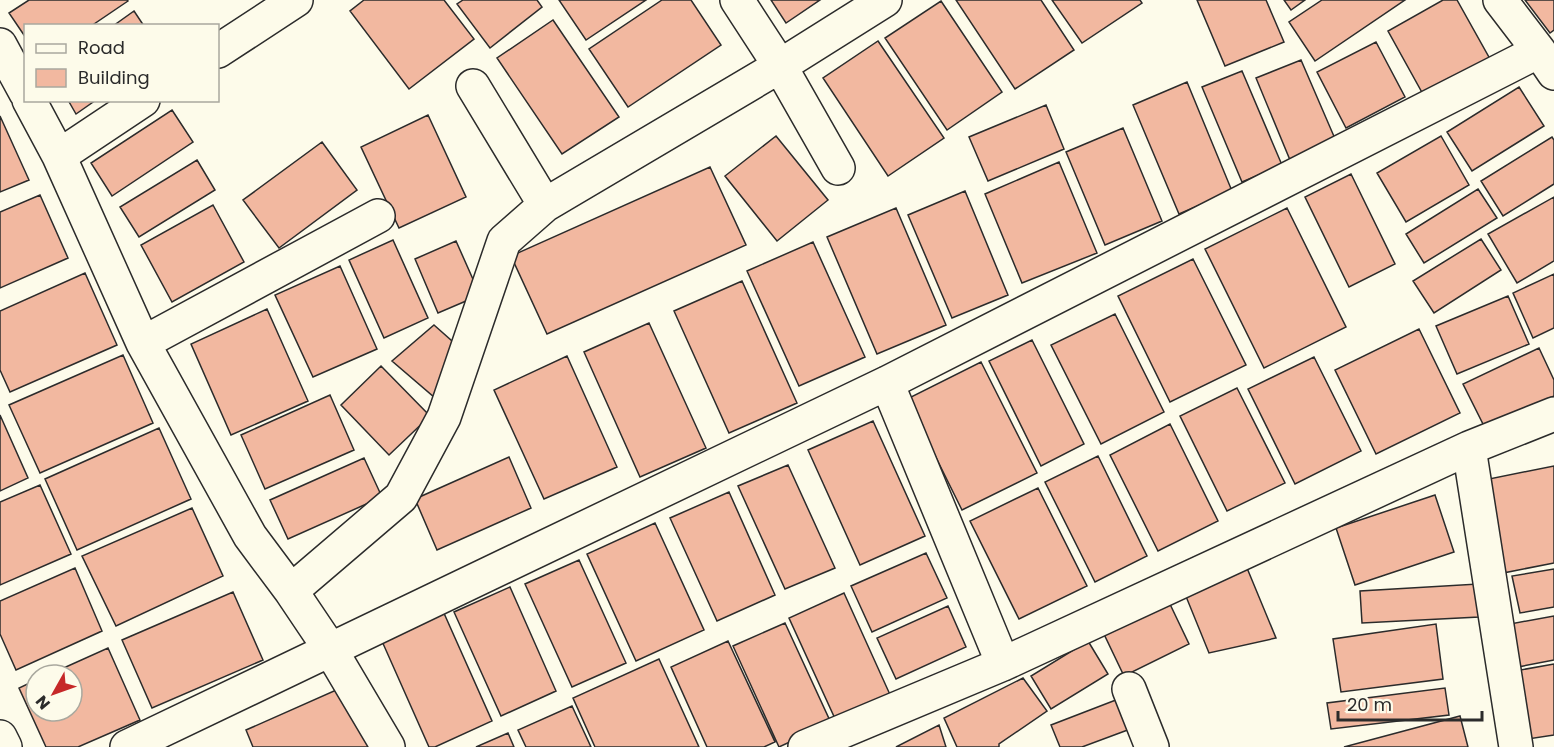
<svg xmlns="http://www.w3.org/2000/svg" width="1554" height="747" font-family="Poppins,sans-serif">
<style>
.building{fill:#f2b8a0;stroke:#2b2b2b;stroke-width:1.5}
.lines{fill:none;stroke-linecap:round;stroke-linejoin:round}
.minor-casing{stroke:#2b2b2b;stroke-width:36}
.minor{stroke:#fdfbea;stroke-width:33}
</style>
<rect width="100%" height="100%" fill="#fdfbea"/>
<path class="building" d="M29,0H127L128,1L91,26H26V38L9,13Z
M364,0H444L474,39L409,89L350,11Z
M463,0H537L542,7L490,48L457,4Z
M559,0H646L586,40Z
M662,0H691L721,45L628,107L589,49Z
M771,0H820L786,23Z
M956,0H1041L1074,50L1015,89Z
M1052,0H1140L1142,3L1082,43Z
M1197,0H1266L1284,42L1225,66Z
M1284,0H1305L1291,10Z
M1322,0H1405L1315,61L1289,22Z
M1443,0H1457L1490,59L1424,96L1388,31Z
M1525,0H1554V30L1550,33Z
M941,1L1002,92L947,130L885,38Z
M134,11L144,26H113Z
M553,20L619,117L562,154L497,58Z
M878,41L944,138L888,176L823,78Z
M1376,42L1405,97L1346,128L1317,72Z
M1301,60L1336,141L1290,160L1256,78Z
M1242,71L1282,165L1242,182L1202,87Z
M1187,82L1232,191L1179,214L1133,105Z
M1519,87L1544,126L1472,171L1447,132Z
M68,100H96L76,114Z
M1046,105L1064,149L988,181L969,137Z
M172,110L193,142L112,196L91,163Z
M428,115L466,197L399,228L361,147Z
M0,116L29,180L0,192Z
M1123,128L1162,221L1105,245L1066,152Z
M776,136L828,200L777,241L725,176Z
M1441,136L1469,185L1406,222L1377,173Z
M1552,137L1554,140V184L1503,216L1481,181Z
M322,142L357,190L279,248L243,200Z
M197,160L215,190L139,237L120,207Z
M1059,162L1097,253L1022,283L985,194Z
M710,167L746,245L547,334L511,256Z
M1351,174L1395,264L1349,287L1305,197Z
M1478,189L1497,218L1424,263L1406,234Z
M965,191L1008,295L952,318L908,215Z
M40,195L68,258L0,288V212Z
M1554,197V261L1517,283L1488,234Z
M213,205L244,262L172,302L141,245Z
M896,208L946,325L877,354L827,237Z
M1287,208L1346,327L1264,368L1205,249Z
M1481,239L1501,270L1434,313L1413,281Z
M393,240L428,318L384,338L349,260Z
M456,241L480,295L438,313L415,259Z
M813,242L865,357L799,386L747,271Z
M1193,259L1246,365L1170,402L1118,296Z
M340,266L377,349L313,377L275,295Z
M85,273L117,345L10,392L0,370V311Z
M1554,274V328L1533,338L1513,293Z
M742,281L797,403L729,433L674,311Z
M1508,296L1529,344L1457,374L1436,326Z
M267,309L308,401L231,435L191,344Z
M1115,314L1164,412L1101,444L1051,345Z
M649,323L706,448L640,477L584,352Z
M434,325L461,349L434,397L392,361Z
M1419,329L1460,413L1376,454L1335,370Z
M1032,340L1084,444L1041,466L989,361Z
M1539,348L1554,380V396L1485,428L1463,384Z
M123,355L153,423L40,473L9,405Z
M567,356L617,467L544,499L494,390Z
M1314,357L1361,451L1295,484L1248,389Z
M981,362L1037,473L962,510L907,399Z
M381,366L430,416L389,455L341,405Z
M1237,388L1285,483L1227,511L1180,416Z
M330,395L354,450L265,489L241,435Z
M0,415L28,478L0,491Z
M873,421L925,536L860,565L808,450Z
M1170,424L1218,521L1158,551L1110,455Z
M159,428L191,499L77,550L45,479Z
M1098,456L1147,556L1095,582L1045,482Z
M509,457L531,508L437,550L415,499Z
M364,458L382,497L288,539L270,500Z
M788,465L835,568L785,589L738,486Z
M1554,466V563L1503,573L1484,480Z
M40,485L71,554L0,585V502Z
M1038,488L1087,586L1019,619L970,521Z
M729,492L775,595L717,621L670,518Z
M1435,495L1454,552L1355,585L1336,528Z
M192,508L223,576L116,626L82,556Z
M655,523L704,630L636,661L587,554Z
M926,553L947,598L872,632L851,586Z
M579,560L626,663L572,687L525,584Z
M75,568L102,631L16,670L0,634V601Z
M1247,568L1276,638L1209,653L1185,594Z
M1554,569V607L1520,613L1512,576Z
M1478,584L1479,617L1362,623L1360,591Z
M510,587L556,691L501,716L454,612Z
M233,592L263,660L152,708L122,640Z
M844,593L892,699L837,723L789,618Z
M1168,600L1189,644L1124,676L1103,632Z
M948,606L966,647L896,679L877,638Z
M443,611L492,721L435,747H429L381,639Z
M1554,616V660L1518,667L1510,624Z
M785,623L831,723L779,747L733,646Z
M1436,624L1443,679L1341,692L1333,639Z
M728,641L775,742L764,747H707L671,667Z
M1088,641L1108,674L1051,709L1031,676Z
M108,648L140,720L78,747H46L19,688L36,680V711H72V675H48Z
M659,659L699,747H595L573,698Z
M1554,664V735L1528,739L1515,671Z
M1023,678L1047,711L999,744V747H957L944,718Z
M343,687L370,747H253L246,730Z
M1445,688L1449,715L1331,729L1327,703Z
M1121,698L1133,728L1082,747H1060L1051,725Z
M572,706L591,747H526L518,730Z
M1460,716L1468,747H1344Z
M939,725L946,747H896Z
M508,733L514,747H476Z"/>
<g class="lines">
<g class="minor-casing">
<path id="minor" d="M737,0L780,66L838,168
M1500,0L1539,51L1554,73
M0,45L26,93
M218,51L296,0
M473,86L545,205
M29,100L59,156L143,343L250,536L291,591L330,649L388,747
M59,156L143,100
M143,343L378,216
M887,383L1003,664
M1469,448L1516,747
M291,591L401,497L444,417L504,241L545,205L780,66L885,0
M1129,689L1152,747
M0,737L5,747
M127,747L887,383L1539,51
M805,747L1003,664L1469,448L1554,414"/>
</g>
<use href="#minor" class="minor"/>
</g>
<rect x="24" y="24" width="195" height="78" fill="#fdfbea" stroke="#a9a89e" stroke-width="1.5"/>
<rect x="36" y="44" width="30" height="9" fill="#fdfbea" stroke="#a9a89e" stroke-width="1.5"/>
<text x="78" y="54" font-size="18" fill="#2b2b2b">Road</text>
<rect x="36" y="69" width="30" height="18" fill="#f2b8a0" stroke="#a9a89e" stroke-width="1.5"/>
<text x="78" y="84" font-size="18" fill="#2b2b2b">Building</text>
<g transform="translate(54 693) rotate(230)"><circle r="28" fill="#fdfbea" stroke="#a9a89e" stroke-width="1.5"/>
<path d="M0-4.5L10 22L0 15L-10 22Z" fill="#c62828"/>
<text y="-9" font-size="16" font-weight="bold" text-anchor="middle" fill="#2b2b2b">N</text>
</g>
<path d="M1338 711v9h144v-9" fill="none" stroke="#2b2b2b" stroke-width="3"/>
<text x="1347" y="711" font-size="18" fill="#2b2b2b" stroke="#fdfbea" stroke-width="4.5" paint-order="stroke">20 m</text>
</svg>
